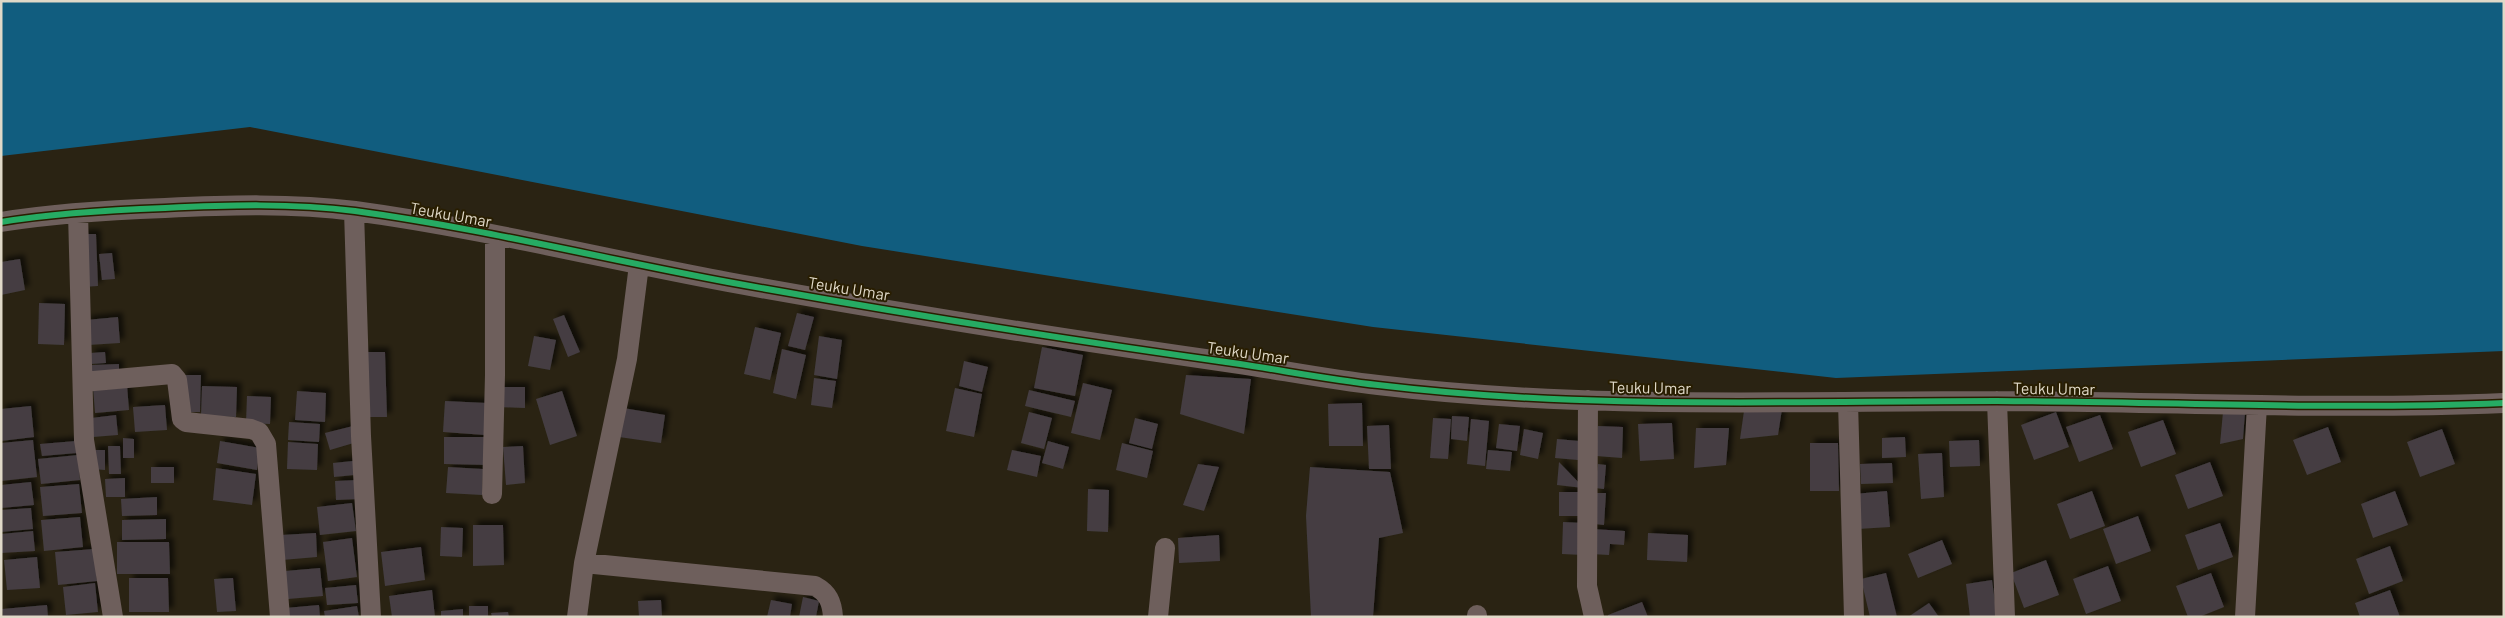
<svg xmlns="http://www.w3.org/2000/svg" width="2505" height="618" font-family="Barlow,sans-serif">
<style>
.water{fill:#115d7f}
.building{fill:#443e42;filter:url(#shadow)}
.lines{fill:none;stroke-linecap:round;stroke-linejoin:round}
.minor{stroke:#6e5f5c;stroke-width:20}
.cycleway-casing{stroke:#291e01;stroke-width:9}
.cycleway{stroke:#26ab63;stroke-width:6}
.labels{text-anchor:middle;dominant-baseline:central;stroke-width:4;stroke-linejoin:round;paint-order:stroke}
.street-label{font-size:16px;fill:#e0d9c8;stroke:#291e01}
</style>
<defs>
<filter id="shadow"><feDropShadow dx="4.5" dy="-4.5" stdDeviation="2.5" flood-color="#0009"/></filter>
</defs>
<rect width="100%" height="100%" fill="#2a2313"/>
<path class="water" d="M1,1H2504V351L1836,378L1373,327L862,246L250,127L1,156Z"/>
<path class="building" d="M81,234H96L98,286L83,287Z
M112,253L115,279L102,280L99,254Z
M20,259L25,290L1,295V262Z
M39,303L65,304L64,345L38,344Z
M797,313L814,317L805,350L788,346Z
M564,315L580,352L568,357L553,319Z
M118,317L120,343L88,345L86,320Z
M755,327L781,333L770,380L744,374Z
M534,336L556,340L550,370L528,366Z
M819,336L842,340L837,379L814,375Z
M1042,347L1083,355L1075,396L1034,388Z
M782,349L806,355L796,399L773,393Z
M105,352L106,363L91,364L90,353Z
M363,352H385L387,417H365Z
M964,361L988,367L982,392L959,386Z
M119,364V377L92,378V365Z
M182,375H201L200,412H182Z
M1186,375L1251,379L1244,434L1180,414Z
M814,378L836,381L832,408L811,405Z
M1083,383L1112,390L1100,440L1071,433Z
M127,385L129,410L95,413L93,387Z
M202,386L237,387L236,417L201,416Z
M498,387H525V408L498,407Z
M955,388L982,394L974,437L946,431Z
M1029,390L1075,401L1071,417L1025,406Z
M297,391L326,393L325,422L295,420Z
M562,391L577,436L550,445L536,399Z
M247,396L271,397L270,424L246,423Z
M445,401L487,403L485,435L443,432Z
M1362,403L1363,446H1329L1328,404Z
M165,405L167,430L135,432L133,407Z
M31,406L34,437L1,441V409Z
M623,408L665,415L661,443L619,437Z
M1782,409L1778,435L1740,439L1744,411Z
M1029,412L1052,418L1044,449L1021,443Z
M2056,412L2069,447L2034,460L2021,425Z
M2223,412L2245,413L2243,439L2220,444Z
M116,415L118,435L93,437L91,418Z
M2100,415L2113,449L2079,462L2066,427Z
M1452,416L1469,417L1467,441L1451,439Z
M1135,418L1158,424L1152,449L1129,443Z
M1433,418L1451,419L1448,459L1430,458Z
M1471,419L1489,421L1485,466L1467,464Z
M2163,420L2176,454L2141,467L2128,432Z
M289,422L320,424L319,442L288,440Z
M1672,423L1674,459L1640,461L1638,424Z
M1499,424L1520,426L1517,451L1496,448Z
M1389,425L1391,469H1369L1367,426Z
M353,426L357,442L330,450L325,433Z
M1598,426L1623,427L1622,458L1596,456Z
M2328,427L2341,462L2307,475L2293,440Z
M1696,428H1729L1726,465L1694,468Z
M1524,429L1543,433L1538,459L1520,455Z
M2442,429L2455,464L2420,477L2407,442Z
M444,437H489V465L444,464Z
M1905,437L1906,457L1882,458V438Z
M123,438L134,439V458H123Z
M1557,439L1579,441L1578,460L1555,458Z
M33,440L37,477L1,481V443Z
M1979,440L1980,466L1950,467L1949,441Z
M76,441L77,453L42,456L40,444Z
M220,441L260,448L257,470L217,463Z
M1048,441L1069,447L1063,469L1042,463Z
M288,442L318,444L317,470L287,469Z
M1122,443L1153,451L1147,478L1116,470Z
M1810,443H1838L1839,491H1810Z
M108,446H120L121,474H109Z
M523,446L525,483L506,485L503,447Z
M93,450H105V470L92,469Z
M1012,450L1041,456L1037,477L1007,470Z
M1488,450L1512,452L1510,471L1486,469Z
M1942,453L1944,497L1921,499L1918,454Z
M78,455L80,480L41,484L38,459Z
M353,461L354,475L334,477L333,463Z
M1559,462L1584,488L1557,485Z
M2210,462L2223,496L2188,509L2175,475Z
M1892,463L1893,483L1861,484L1860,464Z
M1198,464L1219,467L1204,511L1183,505Z
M1598,464L1606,465L1604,489L1595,488Z
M151,467H174V483H151Z
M448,467L483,469L482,495L446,493Z
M1310,467L1390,472L1403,533L1379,538L1373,617H1311L1306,516Z
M216,468L256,474L252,505L213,500Z
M125,478V497H106L105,479Z
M358,480L359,499L336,500L335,481Z
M31,482L34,505L1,508V485Z
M79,484L82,513L43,516L40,487Z
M1088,489L1109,490L1108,532L1087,531Z
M1887,491L1890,527L1858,529L1854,494Z
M2092,491L2105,526L2070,539L2057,504Z
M2395,491L2408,525L2373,538L2361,504Z
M1559,492H1586V516H1559Z
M1596,493H1606L1604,525L1595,524Z
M157,497V515L122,516L121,499Z
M352,503L356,531L320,535L317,507Z
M31,508L33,529L1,532V510Z
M2138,516L2151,551L2116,564L2103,529Z
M80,517L83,547L44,551L41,520Z
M166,519V539L122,540V520Z
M1563,522L1584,523L1583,555L1562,554Z
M2220,523L2233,557L2198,570L2185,535Z
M473,525H503L504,565L473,566Z
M441,527L463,528L462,557L440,556Z
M1592,529L1625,531L1624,545L1610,544L1609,555L1591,554Z
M33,531L35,551L1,553V534Z
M316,533L317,557L282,560L281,535Z
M1648,533L1688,535L1687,562L1647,560Z
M1219,535L1220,561L1179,563L1178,538Z
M352,538L357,577L328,581L323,542Z
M1942,540L1952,564L1918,578L1908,554Z
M117,542H169L170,574H117Z
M2390,546L2403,581L2369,594L2356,559Z
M421,547L425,580L385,586L381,552Z
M94,549L97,581L58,585L55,552Z
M37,557L40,588L7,590L4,560Z
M2046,560L2059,595L2024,608L2011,573Z
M2108,566L2121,601L2086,614L2073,579Z
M320,568L323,596L288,599L285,571Z
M1886,573L1897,617H1870L1861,579Z
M2211,573L2224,607L2199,617H2188L2176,586Z
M129,578H168L169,612H129Z
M233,578L236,611L217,612L214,579Z
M1992,580L1997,617H1970L1966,584Z
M95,583L98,612L66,615L63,587Z
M356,585L358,603L327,605L325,588Z
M432,590L435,617H392L389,596Z
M2390,590L2400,617H2360L2355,603Z
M803,597L819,601L816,617H799Z
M661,600L662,617H639L638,601Z
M771,600L792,604L790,617H767Z
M1642,602L1648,617H1608V615Z
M1929,603L1939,617H1908Z
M47,605L48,617H3L2,609Z
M319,605L320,617H286L285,608Z
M357,606L359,617H325L324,611Z
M469,606H488V617H469Z
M463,609V617H441V611Z
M508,612L509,617H492L491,613Z"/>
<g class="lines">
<path class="minor" d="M354,211L361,436L371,617
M78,213L84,440L113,617
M1,222C55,213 110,210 165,208C228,205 292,203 355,211C480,228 604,259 728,282C898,313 1069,340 1240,364C1286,371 1332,380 1378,385C1583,410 1791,401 1997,401C2166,402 2335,410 2504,403
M83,382L172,374L177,380L182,419L186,422L251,429L259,432L266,444L280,617
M1588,400L1587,586L1594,617
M1997,401L2005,617
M1848,402L1854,617
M492,494L495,375V236
M584,563L815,586C828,593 832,602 833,617
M1477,615V617
M577,617L584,563L627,359L639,265
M1158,617L1165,548
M2245,617L2257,405"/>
<g class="cycleway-casing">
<path id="cycleway" d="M1,222C55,213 110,210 165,208C228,205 292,203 355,211C480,228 604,259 728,282C898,313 1069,340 1240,364C1286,371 1332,380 1378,385C1583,410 1791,401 1997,401C2166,402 2335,410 2504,403"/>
</g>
<use href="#cycleway" class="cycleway"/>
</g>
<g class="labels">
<g class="street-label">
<text transform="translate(451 214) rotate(10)">Teuku Umar</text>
<text transform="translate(849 288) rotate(9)">Teuku Umar</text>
<text transform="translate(1248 352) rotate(8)">Teuku Umar</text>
<text transform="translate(1650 387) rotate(1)">Teuku Umar</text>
<text transform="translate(2054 388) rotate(1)">Teuku Umar</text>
</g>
</g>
<rect width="2505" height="618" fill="none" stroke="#e0d9c8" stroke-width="5"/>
</svg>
